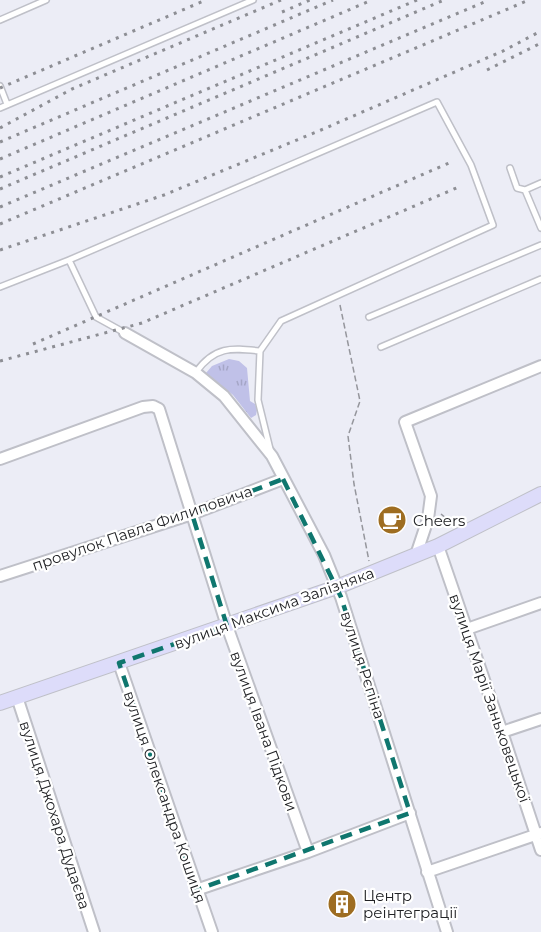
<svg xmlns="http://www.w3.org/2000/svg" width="541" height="932" font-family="Montserrat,sans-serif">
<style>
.grass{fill:url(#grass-tufts)}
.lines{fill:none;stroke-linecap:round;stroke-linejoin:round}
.service-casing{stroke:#bfc0c8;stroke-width:8}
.minor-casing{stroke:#bfc0c8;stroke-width:14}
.secondary-casing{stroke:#bfc0c8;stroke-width:16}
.path{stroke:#95969c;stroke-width:1.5;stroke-dasharray:6 3;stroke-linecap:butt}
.service{stroke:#fff;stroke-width:5}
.minor{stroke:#fff;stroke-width:10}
.secondary{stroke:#dddcfa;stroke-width:14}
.rail{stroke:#8d8e94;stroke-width:3;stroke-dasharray:3 6;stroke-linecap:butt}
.marked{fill:none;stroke:#0f766e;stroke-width:4.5;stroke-dasharray:12 8;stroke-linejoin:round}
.labels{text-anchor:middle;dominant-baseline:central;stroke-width:4.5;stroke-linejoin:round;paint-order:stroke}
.poi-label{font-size:15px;fill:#212225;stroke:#fff;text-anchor:start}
.street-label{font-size:15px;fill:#212225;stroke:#fff}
</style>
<defs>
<pattern id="grass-tufts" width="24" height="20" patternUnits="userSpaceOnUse" patternTransform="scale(1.5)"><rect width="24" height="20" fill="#c0c1e8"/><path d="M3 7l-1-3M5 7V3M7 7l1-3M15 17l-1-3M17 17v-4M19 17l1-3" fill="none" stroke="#a5a6c7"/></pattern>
</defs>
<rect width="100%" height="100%" fill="#ecedf6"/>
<path class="grass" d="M229,359L239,361L247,368L250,401L255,404L257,410L256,415L251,418L233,395L206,373L212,366Z"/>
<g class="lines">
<g class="service-casing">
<path id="service" d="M0,20L46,0
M0,86L7,104
M0,108L253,0
M510,168L517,188L525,190L541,183
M525,190L541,228
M69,260L437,102L471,165L493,225L281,321L260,351L258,400L270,449
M0,287L69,260L96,317L125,333
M369,317L541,245
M381,347L541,279
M196,372C215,346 231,348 260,351"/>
</g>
<g class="minor-casing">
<path id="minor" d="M125,333L196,373L224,396L272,456L324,555L341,597L447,932
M0,459L143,407L153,406L159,409L227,626L308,852
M438,546L502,732L541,850
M416,555L428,519L431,496L405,422L541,366
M0,576L192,514L283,479
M467,629L541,603
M119,663L212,932
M17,697L94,932
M502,732L541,719
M427,872L541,833
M196,890L308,852L410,813"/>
</g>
<g class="secondary-casing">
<path id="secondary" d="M0,703L337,587L438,546L541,494"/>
</g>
<path class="path" d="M340,305L360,401L348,436L354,484L369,561
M441,514L452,523"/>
<use href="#service" class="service"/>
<use href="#minor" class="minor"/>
<use href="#secondary" class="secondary"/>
<path class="rail" d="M282,12L310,0
M487,70L541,43
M0,88L206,0
M0,128L72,89L281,0
M0,142L333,0
M0,159L372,0
M0,177L417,0
M0,189L444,0
M0,207L489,0
M0,224L529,0
M0,250L164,195L321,130L503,51L541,31
M33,344L449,163
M0,361L142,323L461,186"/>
</g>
<path class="marked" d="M283,479L341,597L410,813L196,890L119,663L227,626L192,514Z"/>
<defs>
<g id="cafe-disc" transform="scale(1.5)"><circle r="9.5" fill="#9e6d21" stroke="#fff"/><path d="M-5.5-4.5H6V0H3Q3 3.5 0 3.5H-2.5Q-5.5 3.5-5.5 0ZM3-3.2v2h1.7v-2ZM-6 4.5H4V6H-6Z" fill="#fff"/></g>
<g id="building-disc" transform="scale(1.5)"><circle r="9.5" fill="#9e6d21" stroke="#fff"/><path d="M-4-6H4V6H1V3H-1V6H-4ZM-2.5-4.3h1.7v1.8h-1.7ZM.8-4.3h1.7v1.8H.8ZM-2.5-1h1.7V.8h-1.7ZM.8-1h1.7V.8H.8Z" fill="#fff"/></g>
</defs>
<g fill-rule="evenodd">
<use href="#cafe-disc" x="392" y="520"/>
<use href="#building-disc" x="342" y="904"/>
</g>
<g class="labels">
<g class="poi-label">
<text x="413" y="520">Cheers</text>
<text x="363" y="895">Центр<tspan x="363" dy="17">реінтеграції</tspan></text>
</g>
<g class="street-label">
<text transform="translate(142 528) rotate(-19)">провулок Павла Филиповича</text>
<text transform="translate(274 608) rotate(-20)">вулиця Максима Залізняка</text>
<text transform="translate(363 665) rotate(72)">вулиця Рєпіна</text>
<text transform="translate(490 698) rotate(71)">вулиця Марії Заньковецької</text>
<text transform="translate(264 731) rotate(70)">вулиця Івана Підкови</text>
<text transform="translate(165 797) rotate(71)">вулиця Олександра Кошиця</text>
<text transform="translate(55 815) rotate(72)">вулиця Джохара Дудаєва</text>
</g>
</g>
</svg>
